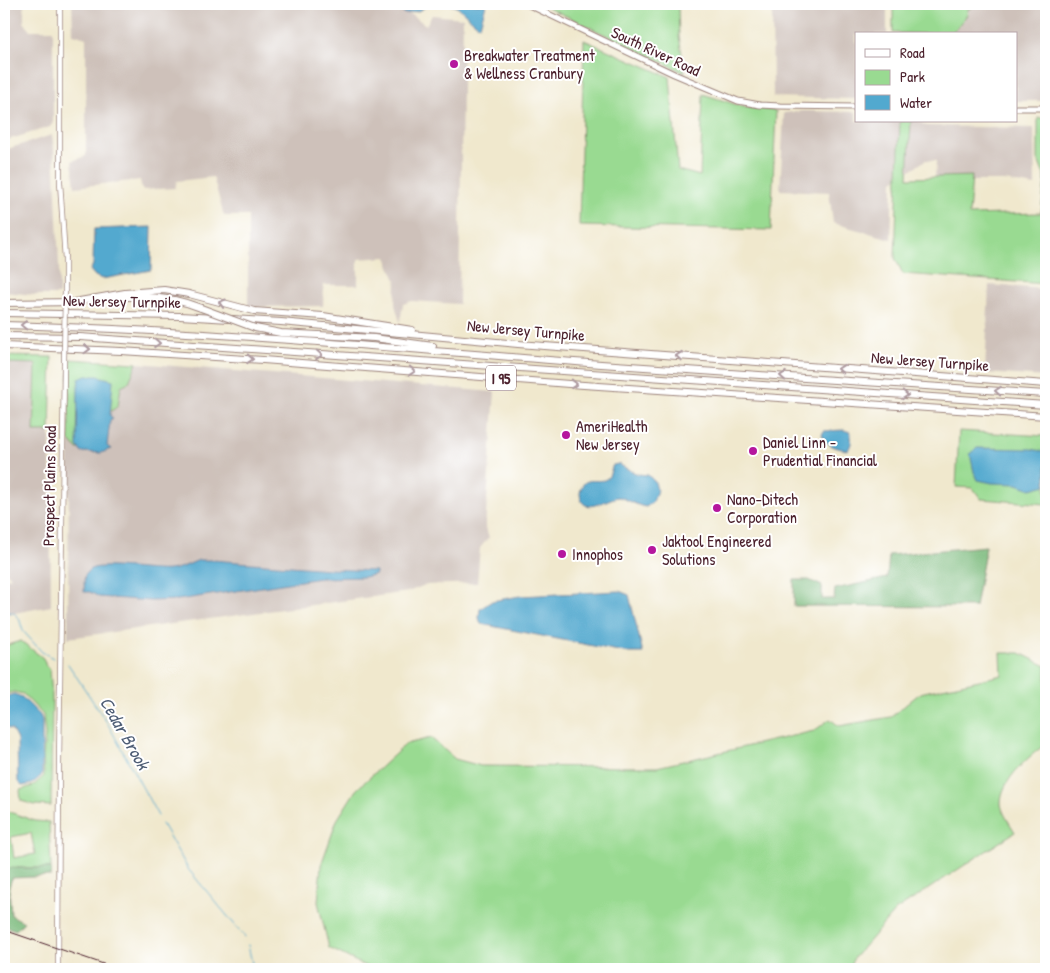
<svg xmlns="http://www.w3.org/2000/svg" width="1050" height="973" font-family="'Patrick Hand',sans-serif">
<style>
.industrial{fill:#cec1ba}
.green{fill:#99da91;stroke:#727c5e;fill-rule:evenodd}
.forest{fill:#7aba7b;stroke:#626c53}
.water{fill:#52a9cf;stroke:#4e647d}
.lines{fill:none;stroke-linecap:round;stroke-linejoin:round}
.stream{stroke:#52a9cf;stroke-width:1}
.minor-casing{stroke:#9d847c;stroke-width:6}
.major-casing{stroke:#9d847c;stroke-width:7}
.highway-casing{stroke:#9d847c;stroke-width:8}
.minor{stroke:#fff;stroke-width:4.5}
.major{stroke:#fff;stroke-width:5}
.highway{stroke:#fff;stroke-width:6}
.rail{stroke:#4a1f2b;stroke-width:1}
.minor-bridge-casing{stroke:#9d847c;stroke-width:6;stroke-linecap:butt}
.highway-bridge-casing{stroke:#9d847c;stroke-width:8;stroke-linecap:butt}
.minor-bridge{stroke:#fff;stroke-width:4.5}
.highway-bridge{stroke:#fff;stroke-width:6}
.oneway{stroke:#ae9aa0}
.poi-dot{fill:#b5179e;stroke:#fff;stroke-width:2}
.labels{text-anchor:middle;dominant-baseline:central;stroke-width:4;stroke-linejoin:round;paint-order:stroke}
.shield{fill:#fff;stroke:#80626b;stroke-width:1}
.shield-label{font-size:15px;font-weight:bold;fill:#4a1f2b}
.street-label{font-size:16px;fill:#4a1f2b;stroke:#fff}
.poi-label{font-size:16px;fill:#4a1f2b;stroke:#fff;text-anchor:start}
.water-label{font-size:18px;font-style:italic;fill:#4e5d75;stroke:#fff}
</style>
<rect width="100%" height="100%" fill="#fff"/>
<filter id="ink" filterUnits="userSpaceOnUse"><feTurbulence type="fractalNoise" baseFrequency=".02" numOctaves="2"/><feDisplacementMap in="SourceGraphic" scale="10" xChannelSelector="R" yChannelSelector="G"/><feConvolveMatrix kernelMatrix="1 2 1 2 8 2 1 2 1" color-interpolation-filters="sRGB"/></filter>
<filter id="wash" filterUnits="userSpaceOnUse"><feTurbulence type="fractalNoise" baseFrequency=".0096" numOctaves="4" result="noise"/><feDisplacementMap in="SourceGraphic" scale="20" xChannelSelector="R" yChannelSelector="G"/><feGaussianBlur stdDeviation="1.12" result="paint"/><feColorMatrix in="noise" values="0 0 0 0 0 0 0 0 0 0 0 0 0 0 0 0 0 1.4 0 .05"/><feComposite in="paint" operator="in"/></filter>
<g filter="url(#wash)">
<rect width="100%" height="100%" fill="#f0e8cd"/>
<path class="industrial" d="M4,4H24V22L30,30H53V122L50,127L4,141Z
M72,4H396L426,25L432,15L463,18L459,304L412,301L403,304L400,322L395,305L396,280L386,257L358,259V285H324L323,306L248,307V216H224L213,177L177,181L175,188L142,190L140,180L75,187L72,161L86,156V38L73,34Z
M772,4H887V34H856V99L773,97Z
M980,4H1046V101H1016V34H950L952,33L968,9Z
M804,111L856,112V121H917L927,126L1034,128L1035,186L1004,181H935L936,161L926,160L893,181L891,239L833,223L829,192L780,190L784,113Z
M52,135L54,148L59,266V295H35L4,292V150Z
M989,285L1046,289V377L985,373Z
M4,363L36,364L34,432H50L51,606L4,615V579L11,577L4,569Z
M137,363L495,392L485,528L489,537L480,548L477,583L425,585L408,592L68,638L69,440L77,449L106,415L118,406L121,386L129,382Z"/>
<path class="green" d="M541,4H678L679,36L685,73Z
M893,4H980L968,9L967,15L952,33L950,34L893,33Z
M584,40L670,77L678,170L700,176L703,94L744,107L776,111L771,230L579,226Z
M1038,118H1046V284L903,274L895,258L900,121H911L908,178L972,176L969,215L1041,213L1045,178L1038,160Z
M4,356L52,357L50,432H34L36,364L4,363Z
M69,359L137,363L129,382L121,386L118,406L106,415L86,449H77L69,440Z
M959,431L1046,436V504L981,499L973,488L956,487Z
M21,641L43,658L46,666L50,669L52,696L51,806L35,805L21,801L20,790L33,786L44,776L43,756L45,735L43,715L23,694L14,692L4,694V646Z
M1001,653H1020L1046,666V744C1029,756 1000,781 1001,804C1002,813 1011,825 1015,832L895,911L854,958L848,969H376L367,967L329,948L318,902L321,865L337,820L356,790L406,744L431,738L455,759L481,766L657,767L814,731L830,719L839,726L891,717L920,693L1002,675Z
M4,810L35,821L49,822L51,868H4ZM31,833L35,854L14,858L11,837Z"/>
<path class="forest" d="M986,546L975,607L794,606V580H809L822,586V599H834L835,589L887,578L889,555Z
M4,868H51V876L12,878L9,887L11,915L24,922L16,930L4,926Z"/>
<path class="water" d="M393,4H430L418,11L405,14L393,7Z
M447,4H486L480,26C467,19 463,6 447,4Z
M152,227L151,270L102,279L95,276L90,270L93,265L94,229Z
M86,376H98L113,380L110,416L113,418L110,420L107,446L111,449L101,453L81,452L77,446L78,386L79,379Z
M844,430L850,432C852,439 852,444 848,450C838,449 824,445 822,434L824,431Z
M977,448L1031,449L1046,452V485L1031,489L1017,484L992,483L978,480L974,472L970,454Z
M618,464L637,474L648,475L655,482L657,490L653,502L646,507C636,506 622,496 618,497C607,498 582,518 580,494C580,490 582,486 584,483C591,477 604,485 609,476C611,472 611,469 613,465Z
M199,560H212L329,569L376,571V574L364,577L320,578L178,600L151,601L99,597L90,592H84C85,584 82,575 89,570C99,562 152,572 169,570C180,569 189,564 199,560Z
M619,591L629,595L643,653H629L481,624L479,618L480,609L492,601L520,596Z
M14,694L22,697L40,715L42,720V775L32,784L22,786L18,782L17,740L12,730L4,727V697Z"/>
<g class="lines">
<path class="stream" d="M4,611L14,613L19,618L23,631L42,652L53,658
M68,664L108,724L158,816
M162,824L188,869L245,937
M248,945L252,963V969"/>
</g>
</g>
<g filter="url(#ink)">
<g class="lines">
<g class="minor-casing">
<path id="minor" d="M60,4V182L65,259V290
M58,969L59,766L64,364"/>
</g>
<g class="major-casing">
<path id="major" d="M527,4L674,74L738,101L760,105L780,106L856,107
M1016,108H1046"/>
</g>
<g class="highway-casing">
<path id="highway" d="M117,298C147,295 173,297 201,308
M74,302L125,293L164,290L189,294L254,311L323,316L412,330
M4,303L77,302
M4,313L180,316L281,322L518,344L1046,384
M4,325C203,330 402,349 601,364C749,375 898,384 1046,394
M255,328L281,333L374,338L433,346
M4,336L80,337L1046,405
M4,346L121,351L263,360L569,384L1046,416"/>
</g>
<use href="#minor" class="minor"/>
<use href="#major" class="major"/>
<use href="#highway" class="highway"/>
<path class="rail" d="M4,930L118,969"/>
<g class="minor-bridge-casing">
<path id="minor-bridge" d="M64,364L65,290"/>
</g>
<g class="highway-bridge-casing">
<path id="highway-bridge" d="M201,308L255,328"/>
</g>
<use href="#minor-bridge" class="minor-bridge"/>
<use href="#highway-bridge" class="highway-bridge"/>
</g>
<defs><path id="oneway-chevron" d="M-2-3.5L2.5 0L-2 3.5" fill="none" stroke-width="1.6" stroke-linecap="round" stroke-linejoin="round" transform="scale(1.25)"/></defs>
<g class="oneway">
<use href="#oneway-chevron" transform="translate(222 303) rotate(-163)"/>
<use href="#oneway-chevron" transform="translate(24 325) rotate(-179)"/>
<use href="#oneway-chevron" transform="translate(157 343) rotate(4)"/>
<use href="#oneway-chevron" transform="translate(87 349) rotate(2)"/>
<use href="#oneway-chevron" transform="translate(319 355) rotate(4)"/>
<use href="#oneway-chevron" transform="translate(679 356) rotate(-176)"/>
<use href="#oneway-chevron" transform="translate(250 359) rotate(4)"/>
<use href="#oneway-chevron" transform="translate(841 369) rotate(-176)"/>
<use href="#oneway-chevron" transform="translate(412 371) rotate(4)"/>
<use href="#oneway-chevron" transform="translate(783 376) rotate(-176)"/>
<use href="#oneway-chevron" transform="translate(574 384) rotate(4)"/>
<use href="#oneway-chevron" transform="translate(998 391) rotate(-176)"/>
<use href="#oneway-chevron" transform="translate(905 395) rotate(4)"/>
</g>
</g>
<g class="poi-dot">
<circle cx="454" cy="64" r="5"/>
<circle cx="566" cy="435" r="5"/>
<circle cx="753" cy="451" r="5"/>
<circle cx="717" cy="508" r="5"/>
<circle cx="652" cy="550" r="5"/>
<circle cx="562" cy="554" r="5"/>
</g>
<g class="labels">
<rect class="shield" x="486" y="365.5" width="30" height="25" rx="4"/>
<g class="shield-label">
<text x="501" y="378">I 95</text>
</g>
<g class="street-label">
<text transform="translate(656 51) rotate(25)">South River Road</text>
<text transform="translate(122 301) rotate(1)">New Jersey Turnpike</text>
<text transform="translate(526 330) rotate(5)">New Jersey Turnpike</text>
<text transform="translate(930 361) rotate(4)">New Jersey Turnpike</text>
<text transform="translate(49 486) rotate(-89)">Prospect Plains Road</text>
</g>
<g class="poi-label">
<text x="464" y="55">Breakwater Treatment<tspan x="464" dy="18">&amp; Wellness Cranbury</tspan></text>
<text x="576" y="426">AmeriHealth<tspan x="576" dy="18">New Jersey</tspan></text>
<text x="763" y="442">Daniel Linn -<tspan x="763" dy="18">Prudential Financial</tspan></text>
<text x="727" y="499">Nano-Ditech<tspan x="727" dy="18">Corporation</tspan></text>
<text x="662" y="541">Jaktool Engineered<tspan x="662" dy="18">Solutions</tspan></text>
<text x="572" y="554">Innophos</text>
</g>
<g class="water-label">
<text transform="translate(125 733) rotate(60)">Cedar Brook</text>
</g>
</g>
<rect width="1050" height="973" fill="none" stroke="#fff" stroke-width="20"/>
<rect x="855" y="32" width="162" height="90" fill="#ffffff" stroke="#b7a5aa"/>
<rect x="865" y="49" width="25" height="8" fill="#ffffff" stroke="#b7a5aa"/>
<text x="900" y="58" font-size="15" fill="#4a1f2b">Road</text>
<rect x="865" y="70" width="25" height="15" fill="#99da91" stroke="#b7a5aa"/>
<text x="900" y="82" font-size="15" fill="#4a1f2b">Park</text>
<rect x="865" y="95" width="25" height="15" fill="#52a9cf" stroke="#b7a5aa"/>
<text x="900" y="108" font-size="15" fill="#4a1f2b">Water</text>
</svg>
